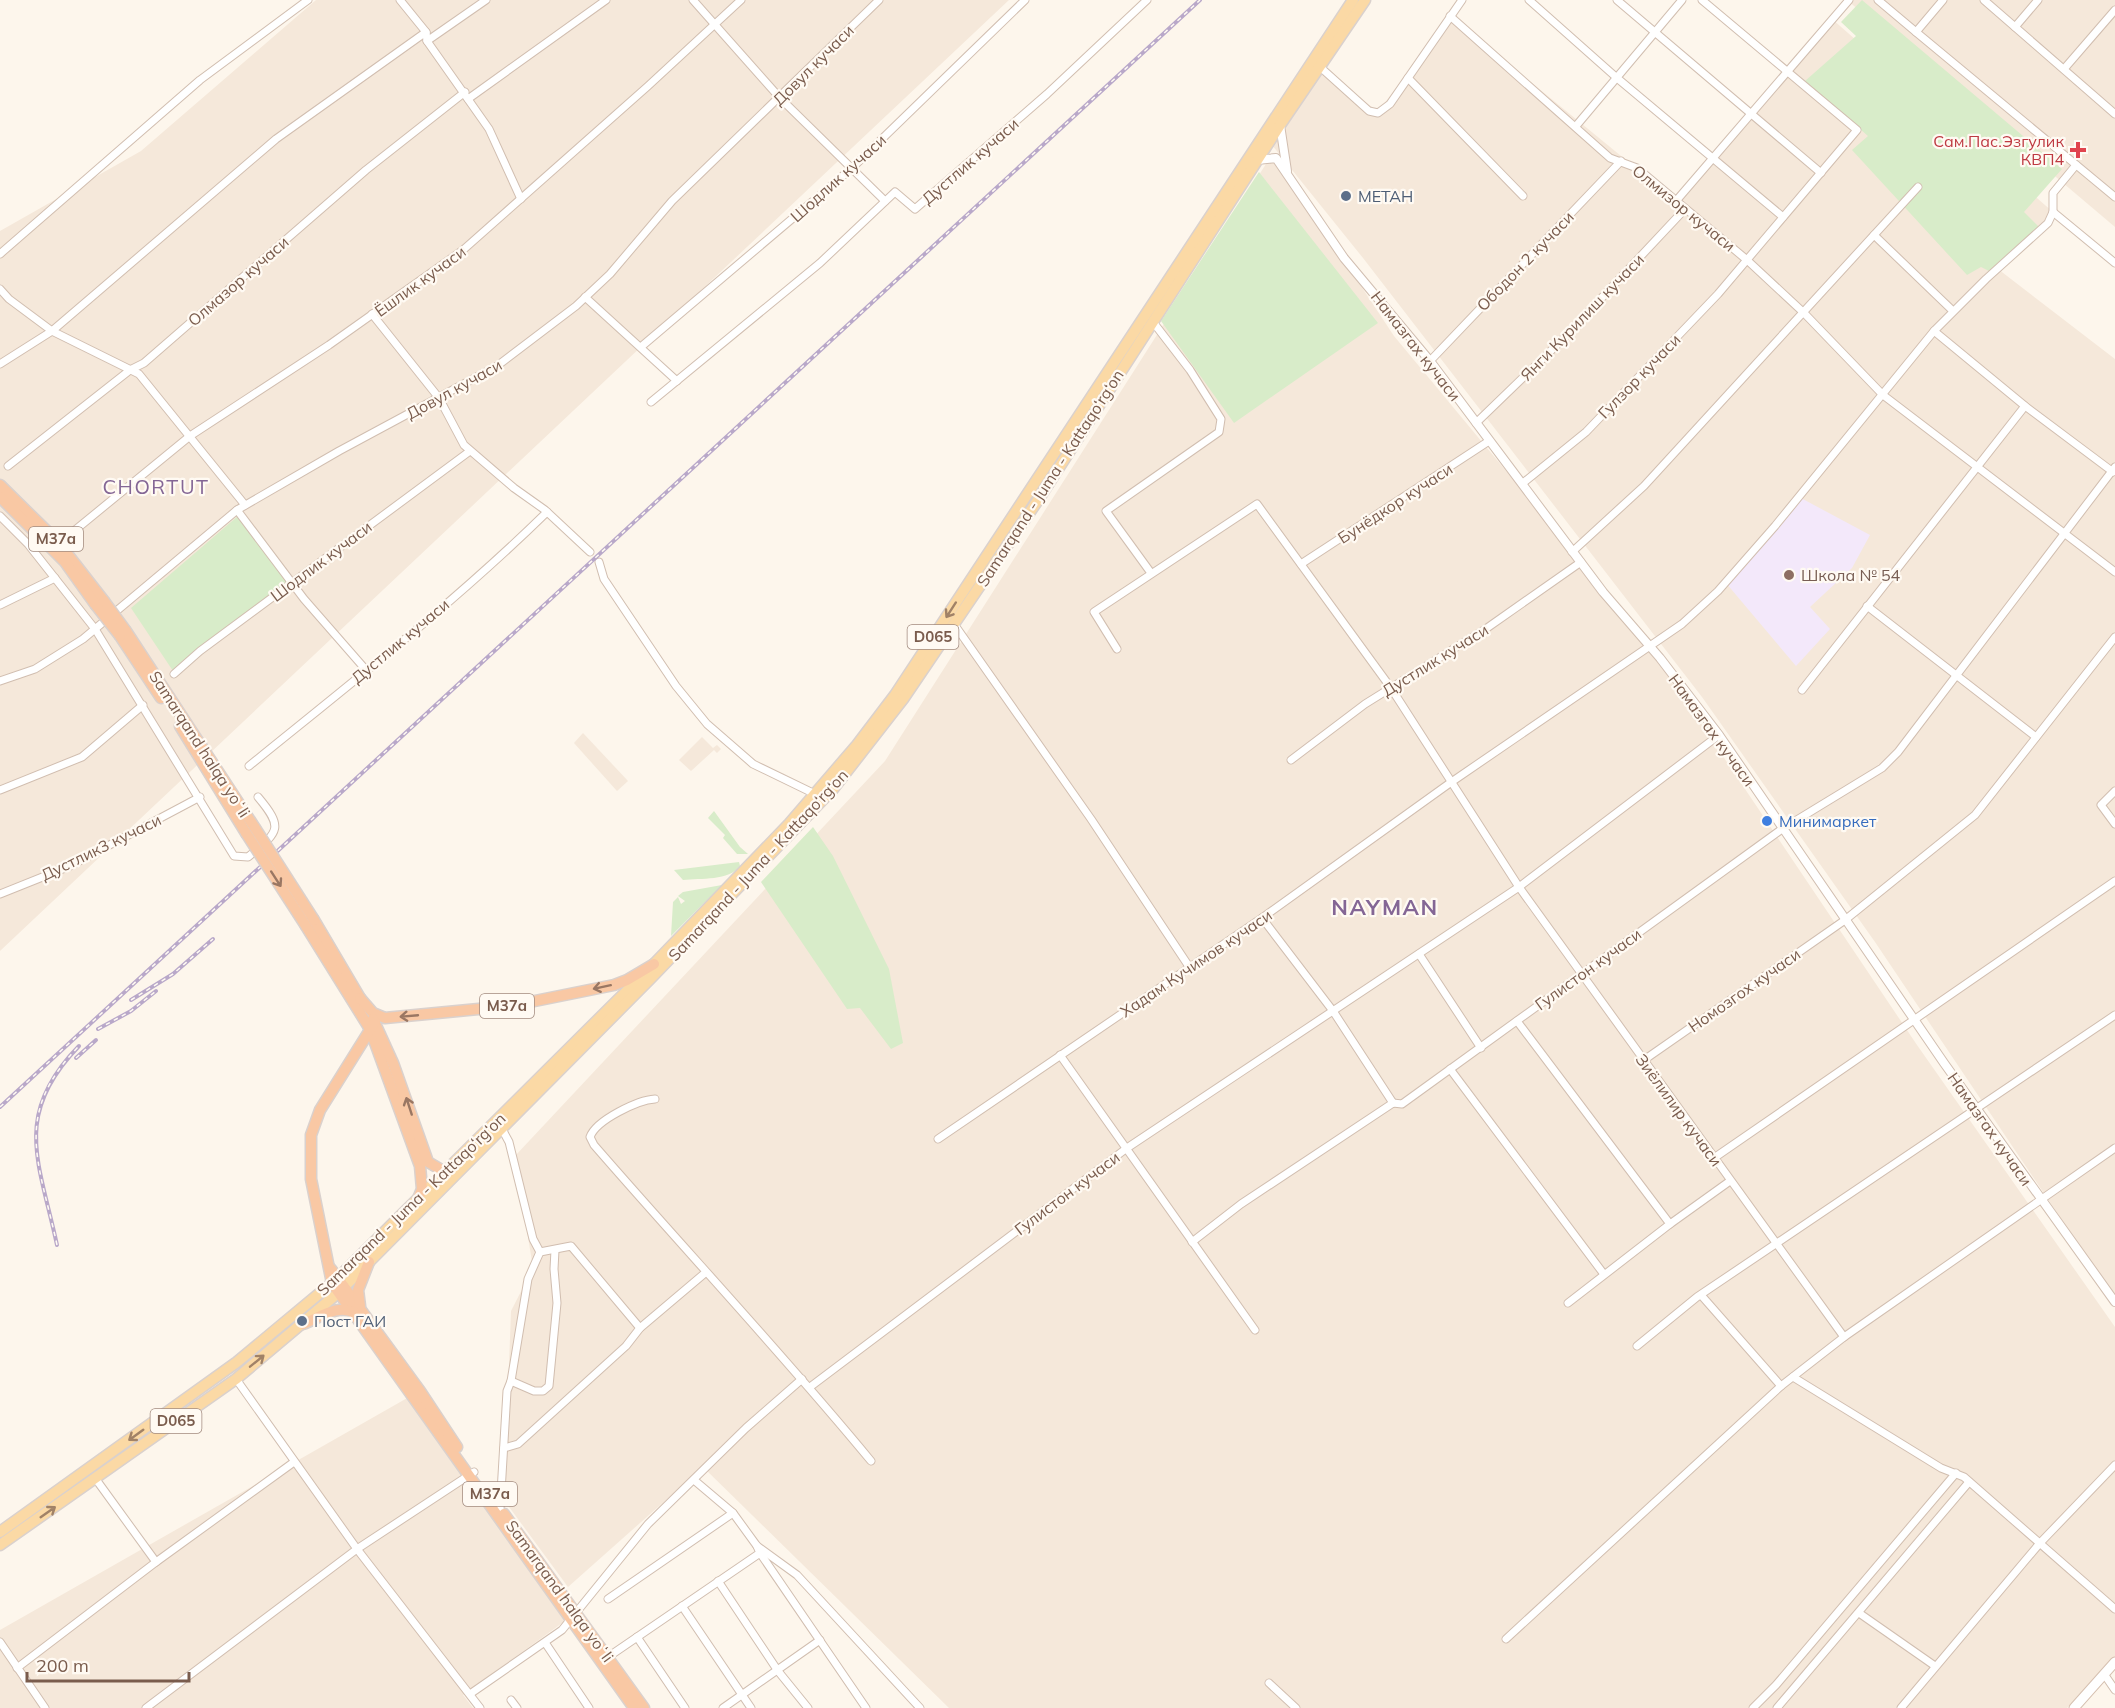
<svg xmlns="http://www.w3.org/2000/svg" width="2115" height="1708" font-family="Mulish,sans-serif">
<style>
.residential{fill:#f5e8da}
.education{fill:#f3e8fa}
.green{fill:#d8ecc9}
.lines{fill:none;stroke-linecap:round;stroke-linejoin:round}
.minor-casing{stroke:#d1beb0;stroke-width:9}
.tertiary-casing{stroke:#d1beb0;stroke-width:10}
.secondary-casing{stroke:#d6c0b0;stroke-width:11}
.primary-casing{stroke:#dad1cd;stroke-width:13}
.trunk-casing{stroke:#dad1cd;stroke-width:13}
.minor{stroke:#fff;stroke-width:7}
.tertiary{stroke:#fff;stroke-width:8}
.secondary{stroke:#fff;stroke-width:9}
.primary{stroke:#fbd9a5;stroke-width:10}
.trunk{stroke:#f9c8a4;stroke-width:10}
.rail-casing{stroke:#b9a8c9;stroke-width:4}
.rail{stroke:#fffaf3;stroke-width:1.5;stroke-dasharray:4.5;stroke-linecap:butt}
.trunk-bridge-casing{stroke:#dad1cd;stroke-width:13;stroke-linecap:butt}
.trunk-bridge{stroke:#f9c8a4;stroke-width:10}
.oneway{stroke:#a18267}
.oneway2{stroke:#9a7763}
.health-dot{fill:#e0444e;stroke:#fffaf3;stroke-width:2}
.service-dot{fill:#5c6f8a;stroke:#fffaf3;stroke-width:2}
.education-dot{fill:#8d6e63;stroke:#fffaf3;stroke-width:2}
.shop-dot{fill:#3f7fe0;stroke:#fffaf3;stroke-width:2}
.labels{text-anchor:middle;stroke-width:4.5;stroke-linejoin:round;paint-order:stroke}
.shield{fill:#fffaf3;stroke:#a28b7f;stroke-width:1.5}
.shield-label{font-size:15px;font-weight:bold;fill:#7a5c4d}
.street-label{font-size:16px;fill:#7a5c4d;stroke:#fffaf3}
.health-label{font-size:16px;fill:#be3a42;stroke:#fffaf3;text-anchor:end}
.service-label{font-size:16px;fill:#4e5e75;stroke:#fffaf3;text-anchor:start}
.education-label{font-size:16px;fill:#785e54;stroke:#fffaf3;text-anchor:start}
.shop-label{font-size:16px;fill:#366cbe;stroke:#fffaf3;text-anchor:start}
.quarter-label{font-size:20px;letter-spacing:1.5px;fill:#846695;stroke:#fffaf3}
.district-label{font-size:22px;font-weight:bold;letter-spacing:1.5px;fill:#846695;stroke:#fffaf3}
</style>
<rect width="100%" height="100%" fill="#fdf6ec"/>
<!-- residential -->
<g class="residential">
<polygon points="316,0 1009,0 0,951 0,231 141,151"/>
<polygon points="1847,0 2115,0 2115,227"/>
<polygon points="1450,16 1676,201 1832,19 2053,212 2048,223 1998,269 2115,359 2115,1299 1875,942 1702,697 1363,258 1272,145 1315,62 1378,112"/>
<polygon points="1273,153 1394,336 1585,566 1663,667 1917,1045 2115,1327 2115,1657 2067,1708 949,1708 703,1467 568,1587 504,1500 511,1311 533,1268 515,1156 885,761"/>
<polygon points="583,733 628,781 617,791 574,743"/>
<polygon points="702,737 713,748 717,745 721,749 717,753 714,750 691,771 679,760"/>
<polygon points="409,1397 565,1621 463,1695 473,1708 0,1708 0,1630"/>
</g>
<!-- education -->
<polygon class="education" points="1799,497 1870,535 1852,568 1810,607 1830,629 1796,666 1726,583"/>
<!-- green -->
<g class="green">
<polygon points="1862,0 2062,169 2024,212 2039,227 1989,271 1981,267 1967,275 1852,150 1868,136 1805,81 1856,36 1841,22"/>
<polygon points="1259,172 1378,323 1234,423 1161,321"/>
<polygon points="238,516 289,580 173,671 131,608"/>
<polygon points="714,811 740,847 748,854 737,854 723,838 725,835 708,818"/>
<polygon points="813,827 833,856 889,969 903,1043 891,1049 860,1008 847,1009 761,882"/>
<path d="M739,862L740,866C729,881 701,878 683,880L674,870Z"/>
<polygon points="722,885 671,936 673,902 678,897 681,904 685,901 678,896 683,892"/>
</g>
<g class="lines">
<!-- minor casing -->
<g class="minor-casing">
<g id="minor">
<polyline points="400,0 426,32 427,41 489,129 521,199"/>
<polyline points="693,0 780,98 885,201"/>
<polyline points="1529,0 1617,78 1783,217"/>
<polyline points="1617,0 1821,173"/>
<polyline points="1878,0 1916,32"/>
<polyline points="1943,0 1916,32 2115,197"/>
<polyline points="1984,0 2115,114"/>
<polyline points="1450,16 1610,158 1637,168 1747,260 1804,313 1883,395 2115,572"/>
<polyline points="2015,27 2038,0"/>
<polyline points="427,41 486,0"/>
<polyline points="1319,66 1369,111 1378,113 1390,104 1462,0"/>
<polyline points="2064,69 2115,10"/>
<polyline points="1408,78 1523,196"/>
<polyline points="468,99 606,0"/>
<polyline points="1576,126 1682,0"/>
<polyline points="1676,201 1849,0"/>
<polyline points="2053,212 2115,263"/>
<polyline points="1874,235 1953,311"/>
<polyline points="0,254 200,80 308,0"/>
<polyline points="0,289 9,299 52,331 139,374 245,505"/>
<polyline points="585,297 677,381"/>
<polyline points="372,314 439,398 464,445 514,488 545,510 590,552"/>
<polyline points="1934,331 2025,406 2113,472"/>
<polyline points="642,346 852,168 1025,0"/>
<polyline points="1430,361 1621,161"/>
<polyline points="0,364 52,331 276,139 426,32"/>
<polyline points="651,402 820,263 895,192 915,209 1047,94 1147,0"/>
<polyline points="1476,423 1563,339 1685,209"/>
<polyline points="8,466 130,370 144,363 366,170 465,92"/>
<polyline points="1523,483 1586,432 1718,294 1857,130 1702,0"/>
<polyline points="237,510 304,599 366,670"/>
<path d="M0,516L28,544L95,629L234,856L248,857C278,832 285,829 258,797"/>
<polyline points="74,531 190,436 329,345 463,250 648,86 741,0"/>
<polyline points="1572,552 1644,486 1918,187"/>
<polyline points="599,562 604,579 676,686 707,724 753,764 817,795"/>
<polyline points="1301,564 1489,441"/>
<polyline points="1151,573 1106,511 1219,432 1221,419 1190,370 1153,322"/>
<polyline points="0,605 55,578"/>
<polyline points="1867,606 2036,737"/>
<polyline points="954,624 1091,819 1190,968"/>
<polyline points="1117,649 1094,612 1257,504 1391,688 1519,887 1844,1337"/>
<polyline points="174,674 200,651 470,451"/>
<polyline points="0,681 35,669 83,639 237,510 339,451 497,366 576,306 610,274 672,201 879,0"/>
<polyline points="1802,690 2025,406"/>
<polyline points="1291,760 1365,704 1487,628 1581,562"/>
<path d="M249,766C350,684 454,603 547,512"/>
<polyline points="0,790 82,757 143,705"/>
<polyline points="2115,791 2101,805 2115,824"/>
<polyline points="0,894 70,866 200,797"/>
<polyline points="1262,918 1333,1011 1393,1103"/>
<polyline points="1419,954 1481,1048"/>
<polyline points="1517,1021 1670,1224 1568,1303"/>
<polyline points="1060,1055 1255,1330"/>
<polyline points="1644,1060 1845,920 1975,815 2115,637"/>
<polyline points="1450,1069 1603,1273"/>
<path d="M655,1099C638,1100 596,1120 590,1137L594,1145C686,1251 782,1353 871,1461"/>
<polyline points="1393,1103 1402,1104 1782,829 1882,768 1898,752 2115,467"/>
<polyline points="502,1129 509,1142 533,1239 540,1252 571,1246 640,1328"/>
<polyline points="938,1139 1262,918 1450,783 1682,624 1718,591 1775,526 1934,331 1986,279 2048,223 2053,212 2053,193 2076,165"/>
<polyline points="1714,1158 2115,881"/>
<polyline points="1670,1224 1730,1181"/>
<polyline points="1192,1242 1241,1204 1393,1103"/>
<polyline points="1701,1295 1781,1386"/>
<polyline points="1637,1346 1697,1297 2115,1015"/>
<polyline points="1793,1377 1941,1468 1964,1477 2115,1609"/>
<polyline points="236,1379 357,1549 480,1708"/>
<polyline points="511,1381 534,1391 543,1391 549,1386 557,1303 554,1269 555,1250"/>
<polyline points="810,1387 1127,1148 1519,887 1719,735"/>
<polyline points="504,1448 518,1444 626,1346 640,1328 705,1273"/>
<polyline points="95,1478 156,1562"/>
<polyline points="694,1480 733,1513 757,1546 797,1575 920,1708"/>
<polyline points="500,1509 507,1391 511,1381 528,1279 540,1252"/>
<polyline points="760,1553 866,1708"/>
<polyline points="718,1581 778,1671 808,1708"/>
<polyline points="608,1599 733,1513"/>
<polyline points="682,1606 751,1708"/>
<polyline points="1859,1613 1935,1666"/>
<polyline points="637,1637 685,1708"/>
<polyline points="1506,1639 1781,1386 1844,1337 2115,1148"/>
<polyline points="0,1642 45,1708"/>
<polyline points="546,1644 589,1708"/>
<polyline points="608,1657 760,1553 757,1546"/>
<polyline points="17,1668 156,1562 294,1462"/>
<polyline points="2104,1674 2115,1690"/>
<polyline points="1269,1683 1296,1708"/>
<polyline points="470,1694 562,1630 648,1524 746,1428 802,1379"/>
<polyline points="511,1700 517,1708"/>
<polyline points="146,1708 357,1549 474,1472"/>
<polyline points="723,1708 820,1640"/>
<polyline points="1753,1708 1776,1685 1956,1473"/>
<polyline points="1777,1708 1969,1482"/>
<polyline points="1901,1708 2040,1543 2115,1465"/>
</g>
</g>
<!-- tertiary casing -->
<g class="tertiary-casing">
<g id="tertiary">
<polyline points="1280,125 1287,171"/>
<polyline points="1257,160 1276,158 1344,258 1430,361 1603,592 1660,658 1719,735 1944,1063 2115,1302"/>
</g>
</g>
<!-- secondary casing -->
<g class="secondary-casing">
<polyline id="secondary" points="2074,1708 2115,1662"/>
</g>
<!-- primary casing -->
<g class="primary-casing">
<g id="primary">
<polyline points="0,1532 237,1362 338,1278 654,964 789,824 857,745 895,695 1353,0"/>
<polyline points="0,1545 236,1379 338,1293 651,978 833,789 903,699 1038,500 1280,125 1365,0"/>
</g>
</g>
<!-- trunk casing -->
<g class="trunk-casing">
<g id="trunk">
<polyline points="0,485 58,542 104,601"/>
<polyline points="0,497 65,562 95,604"/>
<polyline points="126,631 255,828"/>
<polyline points="120,636 161,698"/>
<polyline points="180,726 246,833"/>
<polyline points="314,920 363,1003"/>
<polyline points="306,926 370,1029 420,1166 422,1189 418,1199"/>
<polyline points="360,998 373,1013 385,1018 510,1006 614,985 627,980 654,964"/>
<polyline points="373,1019 393,1063 428,1162 445,1172"/>
<polyline points="375,1022 320,1110 311,1135 311,1179 332,1283 634,1708"/>
<polyline points="331,1269 420,1391 457,1447"/>
<polyline points="360,1306 358,1290 369,1262"/>
<path d="M303,1324C319,1318 338,1303 355,1313"/>
<polyline points="504,1514 644,1708"/>
</g>
</g>
<!-- minor -->
<use href="#minor" class="minor"/>
<!-- tertiary -->
<use href="#tertiary" class="tertiary"/>
<!-- secondary -->
<use href="#secondary" class="secondary"/>
<!-- primary -->
<use href="#primary" class="primary"/>
<!-- trunk -->
<use href="#trunk" class="trunk"/>
<!-- rail casing -->
<g class="rail-casing">
<g id="rail">
<polyline points="131,1000 173,974 213,939"/>
<polyline points="98,1029 131,1011 156,991"/>
<polyline points="76,1058 96,1040"/>
<polyline points="0,1107 1200,0"/>
<path d="M57,1245C39,1161 12,1115 79,1046"/>
</g>
</g>
<!-- rail -->
<use href="#rail" class="rail"/>
<!-- trunk-bridge casing -->
<g class="trunk-bridge-casing">
<g id="trunk-bridge">
<polyline points="104,601 126,631"/>
<polyline points="95,604 120,636"/>
<polyline points="255,828 314,920"/>
<polyline points="246,833 306,926"/>
</g>
</g>
<!-- trunk-bridge -->
<use href="#trunk-bridge" class="trunk-bridge"/>
</g>
<!-- one-way arrows -->
<defs><path id="oneway-shaft" d="M-6 0H5M1.5-3L5.5 0L1.5 3" fill="none" stroke-width="1.6" stroke-linecap="round" stroke-linejoin="round" transform="scale(1.5)"/></defs>
<g class="oneway">
<use href="#oneway-shaft" transform="translate(951 610) rotate(123)"/>
<use href="#oneway-shaft" transform="translate(257 1361) rotate(-39)"/>
<use href="#oneway-shaft" transform="translate(136 1435) rotate(144)"/>
<use href="#oneway-shaft" transform="translate(48 1512) rotate(-35)"/>
</g>
<g class="oneway2">
<use href="#oneway-shaft" transform="translate(276 879) rotate(57)"/>
<use href="#oneway-shaft" transform="translate(602 987) rotate(168)"/>
<use href="#oneway-shaft" transform="translate(409 1016) rotate(175)"/>
<use href="#oneway-shaft" transform="translate(409 1106) rotate(-108)"/>
</g>
<!-- markers -->
<path class="health-dot" d="M2075 141h6v6h6v6h-6v6h-6v-6h-6v-6h6z"/>
<g class="service-dot">
<circle cx="1346" cy="196" r="6"/>
<circle cx="302" cy="1321" r="6"/>
</g>
<circle class="education-dot" cx="1789" cy="575" r="6"/>
<circle class="shop-dot" cx="1767" cy="821" r="6"/>
<g class="labels">
<!-- shield labels -->
<g class="shield">
<rect x="29" y="527" width="54" height="24" rx="4.5"/>
<rect x="907.5" y="625" width="51" height="24" rx="4.5"/>
<rect x="480" y="994" width="54" height="24" rx="4.5"/>
<rect x="150.5" y="1409" width="51" height="24" rx="4.5"/>
<rect x="463" y="1482" width="54" height="24" rx="4.5"/>
</g>
<g class="shield-label">
<text x="56" y="544">M37a</text>
<text x="933" y="642">D065</text>
<text x="507" y="1011">M37a</text>
<text x="176" y="1426">D065</text>
<text x="490" y="1499">M37a</text>
</g>
<!-- street labels -->
<g class="street-label">
<text transform="translate(813 65) rotate(-45)" y="6">Довул кучаси</text>
<text transform="translate(970 161) rotate(-41)" y="6">Дустлик кучаси</text>
<text transform="translate(838 178) rotate(-42)" y="6">Шодлик кучаси</text>
<text transform="translate(1684 208) rotate(39)" y="6">Олмизор кучаси</text>
<text transform="translate(1525 261) rotate(-46)" y="6">Ободон 2 кучаси</text>
<text transform="translate(238 281) rotate(-41)" y="6">Олмазор кучаси</text>
<text transform="translate(420 281) rotate(-36)" y="6">Ёшлик кучаси</text>
<text transform="translate(1582 317) rotate(-46)" y="6">Янги Курилиш кучаси</text>
<text transform="translate(1416 346) rotate(52)" y="6">Намазгах кучаси</text>
<text transform="translate(1639 376) rotate(-46)" y="6">Гулзор кучаси</text>
<text transform="translate(454 389) rotate(-29)" y="6">Довул кучаси</text>
<text transform="translate(1050 478) rotate(-57)" y="6">Samarqand - Juma - Kattaqo‘rg‘on</text>
<text transform="translate(1395 503) rotate(-33)" y="6">Бунёдкор кучаси</text>
<text transform="translate(321 561) rotate(-37)" y="6">Шодлик кучаси</text>
<text transform="translate(400 641) rotate(-40)" y="6">Дустлик кучаси</text>
<text transform="translate(1435 660) rotate(-32)" y="6">Дустлик кучаси</text>
<text transform="translate(1712 730) rotate(54)" y="6">Намазгах кучаси</text>
<text transform="translate(200 744) rotate(57)" y="6">Samarqand halqa yoʻli</text>
<text transform="translate(101 847) rotate(-26)" y="6">Дустлик3 кучаси</text>
<text transform="translate(758 865) rotate(-47)" y="6">Samarqand - Juma - Kattaqo‘rg‘on</text>
<text transform="translate(1196 963) rotate(-34)" y="6">Хадам Кучимов кучаси</text>
<text transform="translate(1588 969) rotate(-36)" y="6">Гулистон кучаси</text>
<text transform="translate(1744 990) rotate(-35)" y="6">Номозгох кучаси</text>
<text transform="translate(1679 1110) rotate(54)" y="6">Зиёлилир кучаси</text>
<text transform="translate(1990 1129) rotate(55)" y="6">Намазгах кучаси</text>
<text transform="translate(1067 1193) rotate(-37)" y="6">Гулистон кучаси</text>
<text transform="translate(411 1204) rotate(-44)" y="6">Samarqand - Juma - Kattaqo‘rg‘on</text>
<text transform="translate(560 1591) rotate(54)" y="6">Samarqand halqa yoʻli</text>
</g>
<!-- health labels -->
<g class="health-label">
<text x="2064" y="147">Сам.Пас.Эзгулик<tspan x="2064" dy="18">КВП4</tspan></text>
</g>
<!-- service labels -->
<g class="service-label">
<text x="1358" y="202">МЕТАН</text>
<text x="314" y="1327">Пост ГАИ</text>
</g>
<!-- education labels -->
<g class="education-label">
<text x="1801" y="581">Школа № 54</text>
</g>
<!-- shop labels -->
<g class="shop-label">
<text x="1779" y="827">Минимаркет</text>
</g>
<!-- quarter labels -->
<g class="quarter-label">
<text x="156" y="494">CHORTUT</text>
</g>
<!-- district labels -->
<g class="district-label">
<text x="1385" y="915">NAYMAN</text>
</g>
</g>
<!-- scale -->
<path d="M27 1672v9h162v-9" fill="none" stroke="#7a5c4d" stroke-width="3"/>
<text x="36" y="1672" font-size="18" fill="#7a5c4d" stroke="#fffaf3" stroke-width="4.5" paint-order="stroke">200 m</text>
</svg>
